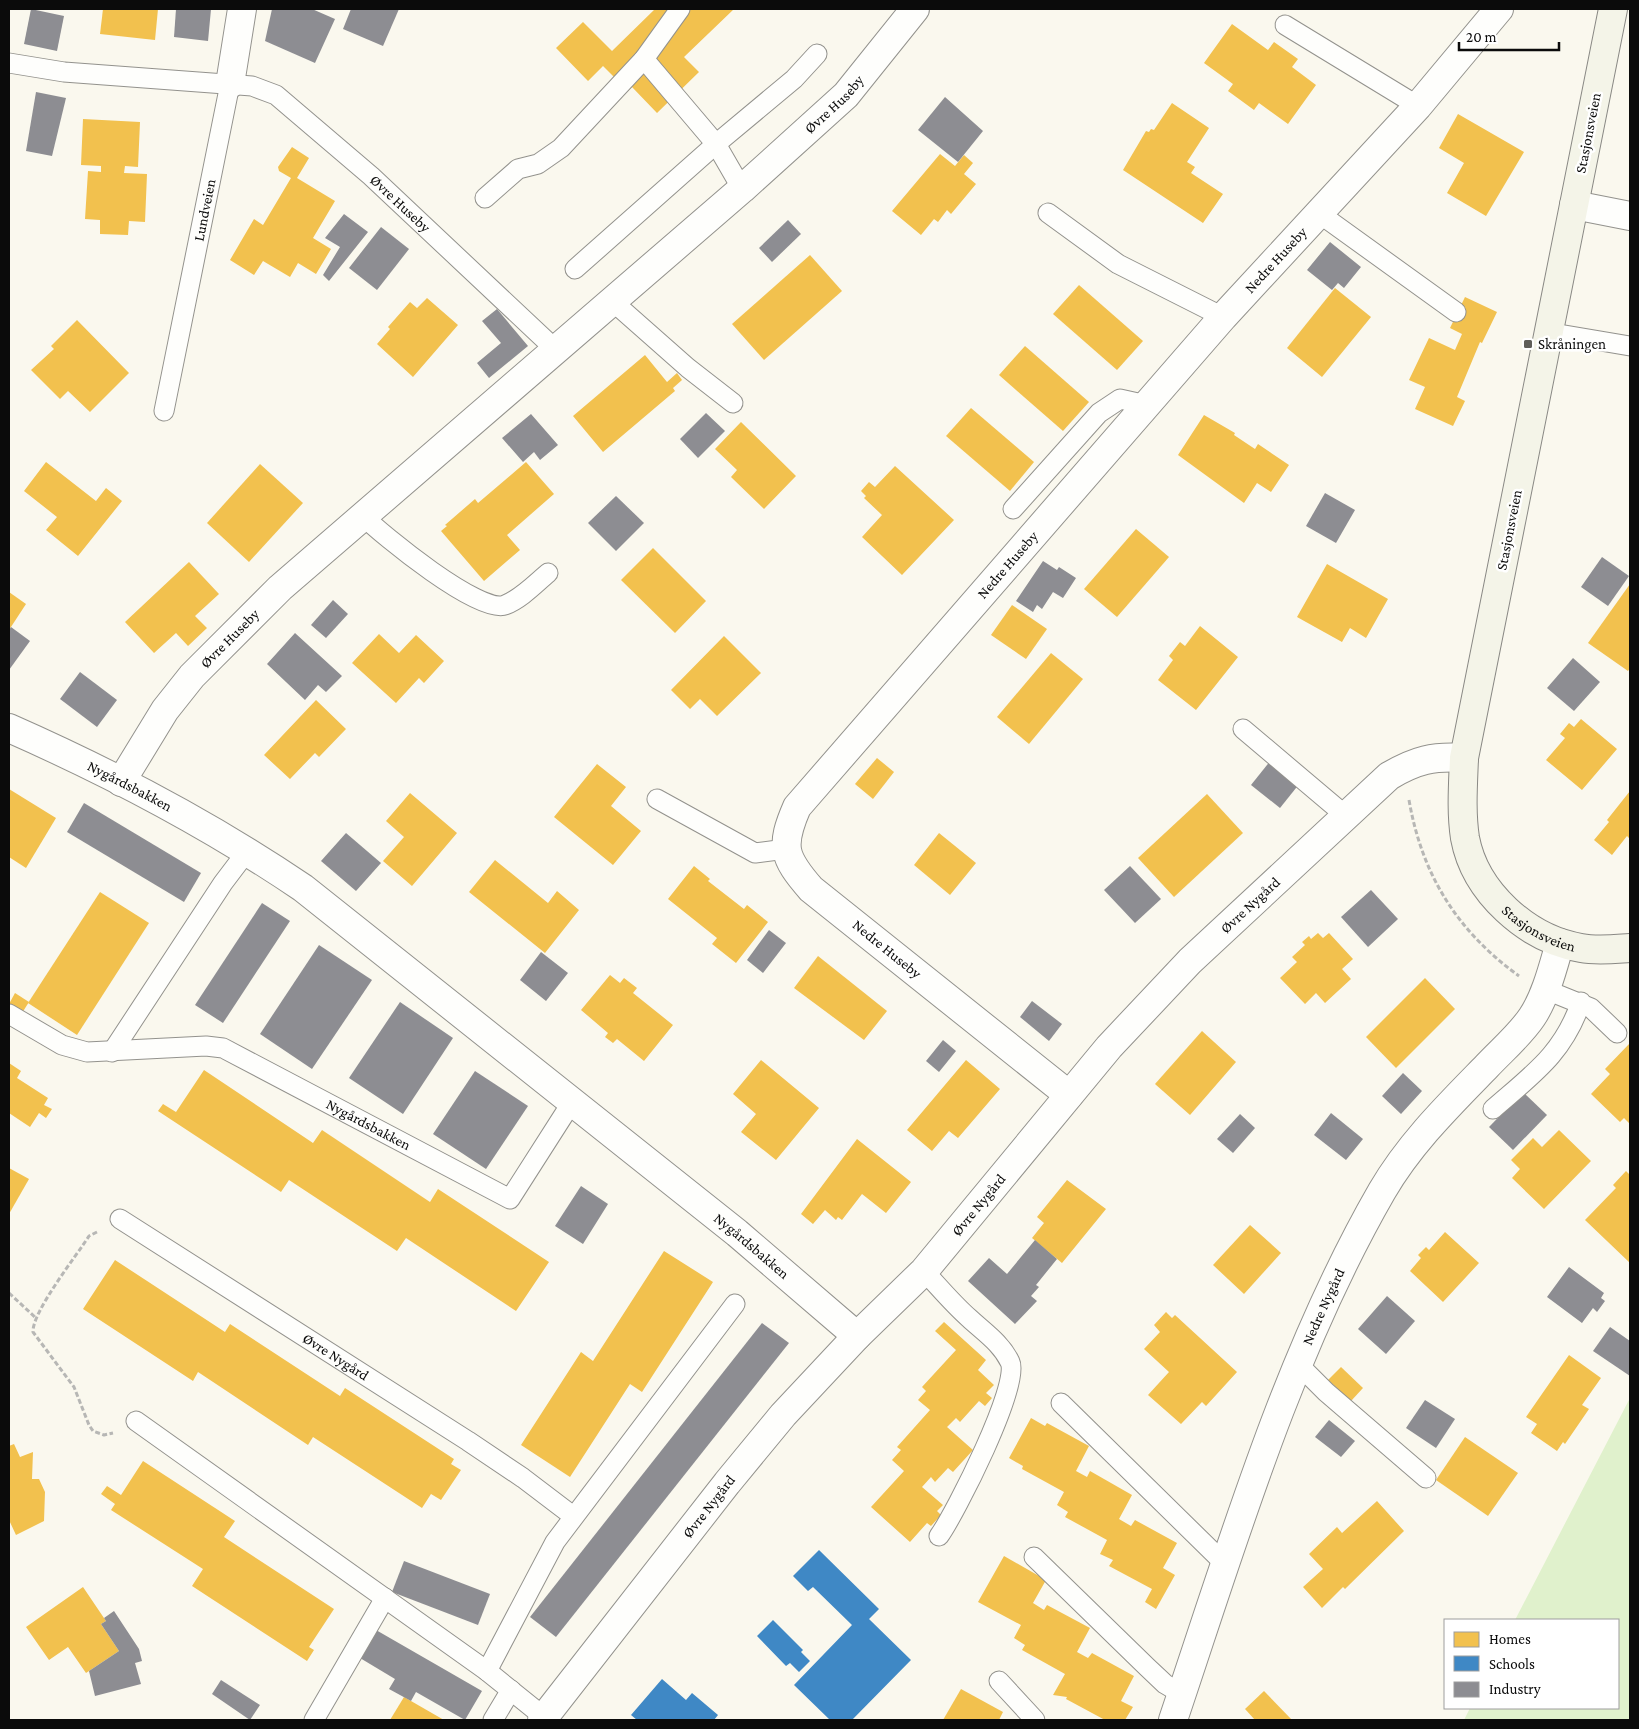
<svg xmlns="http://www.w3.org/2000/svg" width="1639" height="1729" font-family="'Crimson Pro',serif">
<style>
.green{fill:#e0f1cc}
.homes{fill:#f2c14e}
.schools{fill:#3f88c5}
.industry{fill:#8d8d92}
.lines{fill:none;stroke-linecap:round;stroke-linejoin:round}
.lane-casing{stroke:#93928d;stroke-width:21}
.street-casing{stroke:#93928d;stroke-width:30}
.secondary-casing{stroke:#898884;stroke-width:30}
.path{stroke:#b7b7b5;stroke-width:3;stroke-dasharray:5 2.5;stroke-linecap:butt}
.lane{stroke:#fefefc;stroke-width:19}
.street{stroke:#fefefc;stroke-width:28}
.secondary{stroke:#f4f4e8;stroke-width:28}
.poi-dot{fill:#5f5e5a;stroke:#fff;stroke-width:2}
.labels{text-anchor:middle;stroke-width:5;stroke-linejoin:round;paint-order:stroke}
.street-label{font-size:15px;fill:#0b0b0b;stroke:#fff}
.poi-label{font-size:15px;fill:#0b0b0b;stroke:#fff;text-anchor:start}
</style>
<rect width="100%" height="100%" fill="#faf8ee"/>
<!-- green -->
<polygon class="green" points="1630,1398 1630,1720 1464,1720 1470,1708 1618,1708 1618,1620 1515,1620"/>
<!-- homes -->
<g class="homes">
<polygon points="103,9 158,9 155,40 100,34"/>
<polygon points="655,9 734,9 684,57 699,72 657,113 632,87 628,91 603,66 588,81 556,48 583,22 612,51"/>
<polygon points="1232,24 1268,50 1274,42 1298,59 1292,67 1316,85 1288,124 1259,103 1254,110 1228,91 1233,84 1204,63"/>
<polygon points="1172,103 1209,128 1187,162 1195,167 1191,173 1223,194 1203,223 1123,170 1146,131 1149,132 1151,129 1154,130"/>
<polygon points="1458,114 1524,152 1486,216 1447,193 1464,163 1439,148"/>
<polygon points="83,119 140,122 138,167 125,166 124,173 147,174 145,222 129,221 128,235 100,234 100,220 85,219 88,171 101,172 101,166 81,165"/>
<polygon points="292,147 309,158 297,178 335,201 313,238 331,249 316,274 298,263 290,277 263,261 254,275 230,260 254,219 263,225 291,178 279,171 278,167"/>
<polygon points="940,154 955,166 964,155 973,163 964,174 976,184 951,214 947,210 938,222 934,219 921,235 892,211"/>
<polygon points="810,255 842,291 764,360 732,324"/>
<polygon points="1079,285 1143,341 1117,370 1053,314"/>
<polygon points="1335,288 1371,317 1322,377 1287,348"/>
<polygon points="1465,297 1497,312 1482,343 1480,342 1457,397 1465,401 1453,426 1415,409 1425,387 1409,380 1429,338 1455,350 1462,334 1450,328"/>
<polygon points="427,298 458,325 413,377 377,344 390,329 388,327 410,302 417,308"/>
<polygon points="77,320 129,373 90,412 68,391 60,399 31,370 54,349 51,346"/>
<polygon points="1025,346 1089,402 1063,431 999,375"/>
<polygon points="645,355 667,382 677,373 682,380 673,388 675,391 603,452 573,416"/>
<polygon points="971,408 1034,462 1010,491 946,436"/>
<polygon points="1204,415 1235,433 1234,435 1255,449 1258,444 1289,465 1271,492 1257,483 1244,503 1178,455"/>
<polygon points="741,422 796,476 764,509 731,477 737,470 715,449"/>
<polygon points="46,462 96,501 106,488 122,501 78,556 46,530 57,517 24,491"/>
<polygon points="526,462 554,494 507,535 520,550 484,581 441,531 447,526 445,525 475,499 478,503"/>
<polygon points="260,464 303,503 249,562 207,523"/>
<polygon points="895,466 954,520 902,575 862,537 882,515 864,498 866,496 861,491 869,482 875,487"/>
<polygon points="1136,529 1169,557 1117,617 1084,589"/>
<polygon points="653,548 706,601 675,633 621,580"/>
<polygon points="189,562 219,594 195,616 207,628 188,646 176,633 154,653 125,622"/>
<polygon points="1327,564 1388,599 1366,638 1350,628 1342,642 1297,617"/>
<polygon points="1630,584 1630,668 1628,671 1588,643"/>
<polygon points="9,592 26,604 9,630"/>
<polygon points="1012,605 1047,629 1026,659 991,635"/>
<polygon points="1200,626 1238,657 1196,710 1158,680 1173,660 1169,656 1180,642 1185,646"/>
<polygon points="379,634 399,653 416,635 444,661 424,683 419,678 396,703 352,663"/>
<polygon points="724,636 761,673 717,716 700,699 690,709 671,690"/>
<polygon points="1051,653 1083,679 1029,744 997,717"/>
<polygon points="316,700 346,729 319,757 315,753 290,779 264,755"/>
<polygon points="1581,719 1617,749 1582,790 1546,760 1565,738 1560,734 1569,723 1574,727"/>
<polygon points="877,758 894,772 873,799 855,784"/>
<polygon points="597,764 626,787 611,806 641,831 613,865 554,817"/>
<polygon points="9,789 56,818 26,868 9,857"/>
<polygon points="1630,791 1630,839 1627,836 1612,855 1594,840 1609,822 1607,820"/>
<polygon points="410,793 457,833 412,886 383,861 404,837 386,821"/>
<polygon points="1207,794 1243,833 1174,897 1138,858"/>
<polygon points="939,833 976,863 950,895 914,865"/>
<polygon points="495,860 548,903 557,891 579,910 545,953 469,892"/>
<polygon points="694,866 710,879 708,881 744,909 747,905 768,922 736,963 712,944 717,938 668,899"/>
<polygon points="100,892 149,923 77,1035 28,1003"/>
<polygon points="1318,933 1323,938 1329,933 1353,959 1342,969 1351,979 1325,1003 1316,993 1305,1004 1280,978 1297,962 1292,957 1305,945 1302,942 1309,936 1311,939"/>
<polygon points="818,956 887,1011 864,1040 794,988"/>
<polygon points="610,975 620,983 624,978 637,988 633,993 673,1025 644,1061 617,1039 613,1043 605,1037 608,1033 581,1010"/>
<polygon points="1425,978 1455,1009 1396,1068 1366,1037"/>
<polygon points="15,993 29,1002 22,1013 9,1004"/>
<polygon points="1202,1031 1236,1062 1190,1115 1155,1084"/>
<polygon points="1630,1043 1630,1124 1624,1118 1620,1122 1591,1094 1610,1074 1605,1069"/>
<polygon points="761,1060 819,1108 776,1160 741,1132 756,1114 733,1094"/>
<polygon points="966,1060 1000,1089 958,1138 949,1131 932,1151 907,1130"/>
<polygon points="9,1063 21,1071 17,1078 48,1098 44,1105 52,1109 46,1118 39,1113 30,1127 9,1113"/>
<polygon points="204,1070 313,1143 322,1130 430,1202 438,1189 549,1262 516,1311 406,1238 397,1251 289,1180 281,1192 158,1111 163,1104 176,1112"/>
<polygon points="1559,1130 1591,1161 1544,1209 1512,1178 1520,1169 1511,1160 1533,1138 1542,1147"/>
<polygon points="857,1139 911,1182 886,1213 862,1194 842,1220 838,1217 836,1220 825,1210 813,1224 801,1214"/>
<polygon points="9,1168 29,1179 9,1214"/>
<polygon points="1626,1171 1630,1175 1630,1263 1585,1220 1616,1188 1613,1185"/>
<polygon points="1067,1180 1106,1209 1062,1263 1032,1238 1044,1223 1037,1217"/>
<polygon points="1250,1225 1281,1253 1244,1294 1213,1265"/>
<polygon points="1445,1232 1479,1263 1443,1302 1410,1271 1421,1258 1418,1255 1426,1247 1429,1250"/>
<polygon points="664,1251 713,1282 642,1392 630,1384 570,1477 521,1445 581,1352 593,1361"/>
<polygon points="115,1260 225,1332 230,1324 340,1396 345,1388 454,1459 451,1464 461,1470 441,1500 431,1494 422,1508 313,1437 308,1445 198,1372 193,1381 83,1309"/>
<polygon points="1166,1312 1172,1318 1175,1315 1237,1372 1206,1406 1202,1402 1181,1424 1148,1395 1169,1372 1144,1349 1160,1332 1154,1325"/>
<polygon points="944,1322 986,1360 978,1370 994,1385 986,1393 992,1398 985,1406 979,1401 960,1422 956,1418 947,1427 973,1450 953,1472 948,1468 935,1482 931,1477 922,1487 943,1505 937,1511 941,1515 931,1526 927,1523 910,1542 871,1507 904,1471 892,1460 901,1450 897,1447 930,1410 918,1400 926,1391 922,1387 956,1350 935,1331"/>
<polygon points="1569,1355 1601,1378 1582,1405 1589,1409 1565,1444 1563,1442 1557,1451 1531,1433 1537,1424 1526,1417"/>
<polygon points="1341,1367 1363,1388 1351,1401 1328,1380"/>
<polygon points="1031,1418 1045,1426 1047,1423 1089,1446 1076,1471 1087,1477 1090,1471 1132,1495 1119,1519 1131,1526 1135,1520 1177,1543 1163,1568 1175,1575 1156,1609 1145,1602 1152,1589 1109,1566 1113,1560 1100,1554 1107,1540 1065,1517 1068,1512 1057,1505 1064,1492 1022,1469 1023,1466 1009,1458"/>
<polygon points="1465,1437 1518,1473 1488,1516 1436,1480"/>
<polygon points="14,1444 20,1457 33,1452 32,1479 39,1479 45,1492 44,1521 16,1535 9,1520 9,1446"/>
<polygon points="143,1461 235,1521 224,1537 334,1609 309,1647 314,1650 307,1661 192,1586 203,1569 111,1510 115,1504 101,1494 107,1486 121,1495"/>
<polygon points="1377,1501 1404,1531 1345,1589 1343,1587 1322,1608 1303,1587 1323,1569 1309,1554 1337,1527 1342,1533"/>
<polygon points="1004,1556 1046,1580 1033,1603 1044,1610 1047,1605 1090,1628 1077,1652 1088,1658 1092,1653 1134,1676 1121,1701 1133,1707 1125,1720 1105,1720 1066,1699 1067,1697 1053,1695 1065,1674 1022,1650 1025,1645 1014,1638 1021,1625 978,1602"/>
<polygon points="83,1587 106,1621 101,1624 119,1651 86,1673 68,1647 49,1660 26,1627"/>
<polygon points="961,1689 1003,1712 999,1720 943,1720"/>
<polygon points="1264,1691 1292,1720 1255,1720 1245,1709"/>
<polygon points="404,1697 411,1701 444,1720 390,1720"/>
</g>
<!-- schools -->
<g class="schools">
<polygon points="819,1550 879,1609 869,1619 911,1660 852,1720 830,1720 794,1685 852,1625 813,1587 808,1591 793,1576"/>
<polygon points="773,1620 803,1650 801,1652 810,1661 799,1672 790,1663 786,1666 757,1636"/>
<polygon points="662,1679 686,1700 692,1693 718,1715 714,1720 637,1720 631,1715"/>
</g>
<!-- industry -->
<g class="industry">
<polygon points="31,9 64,16 57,51 24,44"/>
<polygon points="176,9 211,9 208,41 174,37"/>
<polygon points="272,9 312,9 335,19 315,63 265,41"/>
<polygon points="351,9 399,9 383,46 343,29"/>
<polygon points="36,92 66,98 52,156 26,151"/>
<polygon points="945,97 983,131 958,162 918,130"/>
<polygon points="344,214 368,232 329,281 323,275 340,247 325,238"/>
<polygon points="788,220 801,234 772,262 759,248"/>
<polygon points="381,227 409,249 377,290 349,268"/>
<polygon points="1330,242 1361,267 1344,288 1338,283 1332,290 1307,270"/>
<polygon points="497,309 528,346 489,378 477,363 501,343 482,321"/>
<polygon points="706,413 725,431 698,458 680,439"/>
<polygon points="531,414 558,445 540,460 534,452 523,462 502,438"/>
<polygon points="1325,493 1355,510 1336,543 1306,526"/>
<polygon points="616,496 644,523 616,551 588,523"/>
<polygon points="1602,557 1629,576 1608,606 1581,587"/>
<polygon points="1043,561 1057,570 1059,567 1076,578 1063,598 1053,592 1042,609 1037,605 1033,612 1016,601"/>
<polygon points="333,600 348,614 326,638 311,625"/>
<polygon points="11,627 30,641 9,670 9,630"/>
<polygon points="295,633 342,676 326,692 318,685 305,700 267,664"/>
<polygon points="1573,658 1600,682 1574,711 1547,688"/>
<polygon points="80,672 117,700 97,727 60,699"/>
<polygon points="1271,760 1300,783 1280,808 1251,785"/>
<polygon points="84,803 201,873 184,902 67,832"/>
<polygon points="346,833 381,863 356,891 321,861"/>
<polygon points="1130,866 1161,899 1135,923 1104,890"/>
<polygon points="1371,890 1398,919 1368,947 1341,917"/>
<polygon points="262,903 290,921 223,1023 195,1005"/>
<polygon points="769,930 786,943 763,973 747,960"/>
<polygon points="319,945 372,980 312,1069 260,1034"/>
<polygon points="541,952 568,973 546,1001 520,980"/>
<polygon points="1032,1001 1062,1024 1049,1041 1020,1017"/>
<polygon points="400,1002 453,1038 403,1114 349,1078"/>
<polygon points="943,1040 956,1051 939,1072 926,1061"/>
<polygon points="475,1071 528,1106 486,1169 433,1134"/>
<polygon points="1403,1073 1422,1091 1401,1114 1382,1096"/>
<polygon points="1523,1092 1547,1115 1513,1150 1489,1127"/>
<polygon points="1331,1113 1363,1139 1346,1160 1314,1135"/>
<polygon points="1240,1114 1255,1128 1233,1153 1217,1139"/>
<polygon points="581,1186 608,1204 583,1244 555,1226"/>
<polygon points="1035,1240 1057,1259 1036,1285 1039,1287 1031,1296 1037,1301 1015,1324 968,1281 989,1258 1007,1274"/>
<polygon points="1569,1267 1604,1293 1601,1298 1605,1301 1597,1312 1593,1308 1582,1323 1547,1297"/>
<polygon points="1387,1296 1415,1321 1386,1354 1358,1329"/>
<polygon points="762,1323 789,1343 556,1637 530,1617"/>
<polygon points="1610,1327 1630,1341 1630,1376 1593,1351"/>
<polygon points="1425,1400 1455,1419 1436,1448 1406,1428"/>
<polygon points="1329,1420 1355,1441 1341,1457 1315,1437"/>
<polygon points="404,1561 490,1594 478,1625 392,1592"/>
<polygon points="114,1611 139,1649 142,1661 135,1663 141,1684 95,1696 89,1671 119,1651 101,1624 106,1621 104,1618"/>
<polygon points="376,1630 482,1691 465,1720 416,1692 411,1701 389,1689 395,1679 360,1658"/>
<polygon points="221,1680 260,1705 250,1720 212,1694"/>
</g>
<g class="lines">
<!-- lane casing -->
<g class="lane-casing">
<g id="lane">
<polyline points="1285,25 1418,106"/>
<polyline points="644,59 716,144 742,189"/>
<path id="s1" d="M9,63L64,72L252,86L276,95L371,176L556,350"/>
<polyline points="485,198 518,169 538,164 561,148 644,59 680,9"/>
<polyline points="1048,213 1118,264 1223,317"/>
<polyline points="1320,214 1456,312"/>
<polyline points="575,269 716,144 794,79 817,54"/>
<polyline points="611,300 688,368 733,403"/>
<polyline points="1547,332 1630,346"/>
<path id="s2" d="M164,411L230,84"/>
<polyline points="1013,509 1099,413 1120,399 1147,405"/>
<path d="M362,515C382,535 480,615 505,605C521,599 536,583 548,573"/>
<polyline points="1243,729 1346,816"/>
<polyline points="657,799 755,853 786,849"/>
<polyline points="1544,989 1591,1008 1617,1033"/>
<path id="s3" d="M9,1014L62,1045L87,1052L206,1046L223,1048L510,1199L572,1102"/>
<polyline points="112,1052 223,883 248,850"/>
<path d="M1493,1109C1533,1074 1563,1054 1581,1002"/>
<path id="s4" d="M120,1219L468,1441L523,1478L573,1516"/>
<path d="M924,1271C939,1287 953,1304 969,1318C984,1332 1001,1343 1010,1362C1021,1384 955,1514 939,1536"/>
<polyline points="1298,1364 1326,1392 1426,1478"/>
<polyline points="1061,1403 1225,1564"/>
<polyline points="136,1421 487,1671 544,1717"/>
<polyline points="1034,1557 1147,1667 1165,1684 1182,1694"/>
<polyline points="487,1671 555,1542 735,1304"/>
<polyline points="999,1681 1035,1720"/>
<polyline points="314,1720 385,1598"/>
<polyline points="493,1720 511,1690"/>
</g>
</g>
<!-- street casing -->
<g class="street-casing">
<g id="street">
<polyline points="230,84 242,9"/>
<polyline points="1574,205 1630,216"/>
<path id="s5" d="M9,728C111,773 210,825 303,888L737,1233L857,1336"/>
<path id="s6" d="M121,782L165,710L192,676L280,588L742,189L846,95L915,9"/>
<path id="s7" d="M1069,1095L811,889C783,857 780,846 797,807L1223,317L1418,106L1499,9"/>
<path id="s8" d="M542,1720L727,1483L783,1415L857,1336L924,1271L1109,1047L1190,961L1389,776C1416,760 1433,756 1464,758"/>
<path id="s9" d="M1173,1720C1233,1542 1288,1354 1382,1191C1410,1143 1449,1105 1487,1066C1502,1050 1520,1035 1532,1017C1546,996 1553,967 1560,943"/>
</g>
</g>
<!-- secondary casing -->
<g class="secondary-casing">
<g id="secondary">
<path id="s10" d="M1613,9L1464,758C1463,785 1461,812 1465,838C1475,892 1527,939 1581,948C1597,951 1614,949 1630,948"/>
</g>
</g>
<!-- path -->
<g class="path">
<path d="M1409,800C1422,875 1457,931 1519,976"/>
<path d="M97,1232L89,1236C77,1255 32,1312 33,1332L74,1387L89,1425L93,1431L104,1435L113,1433"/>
<polyline points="9,1293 36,1318"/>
</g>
<!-- lane -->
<use href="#lane" class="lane"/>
<!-- street -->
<use href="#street" class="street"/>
<!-- secondary -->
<use href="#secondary" class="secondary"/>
</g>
<!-- markers -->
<rect class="poi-dot" x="1523" y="339" width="10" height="10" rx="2.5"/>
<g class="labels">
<!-- street labels -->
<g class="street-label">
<text dy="5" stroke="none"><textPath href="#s6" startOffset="988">Øvre Huseby</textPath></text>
<text transform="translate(1588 133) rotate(-79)" y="5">Stasjonsveien</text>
<text dy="5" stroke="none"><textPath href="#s1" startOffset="435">Øvre Huseby</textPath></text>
<text dy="5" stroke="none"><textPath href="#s2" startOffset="205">Lundveien</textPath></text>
<text dy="5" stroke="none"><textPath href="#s7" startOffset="1148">Nedre Huseby</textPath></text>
<text transform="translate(1509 530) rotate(-79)" y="5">Stasjonsveien</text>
<text dy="5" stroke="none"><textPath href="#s7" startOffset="742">Nedre Huseby</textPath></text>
<text dy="5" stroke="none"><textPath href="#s6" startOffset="181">Øvre Huseby</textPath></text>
<text dy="5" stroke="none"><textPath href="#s5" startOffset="134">Nygårdsbakken</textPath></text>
<text dy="5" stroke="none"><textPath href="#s8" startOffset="1081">Øvre Nygård</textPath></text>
<text dy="5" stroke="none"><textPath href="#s10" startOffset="966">Stasjonsveien</textPath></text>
<text transform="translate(887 949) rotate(39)" y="5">Nedre Huseby</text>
<text dy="5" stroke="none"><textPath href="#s3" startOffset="388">Nygårdsbakken</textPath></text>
<text dy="5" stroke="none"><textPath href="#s8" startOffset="676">Øvre Nygård</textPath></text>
<text dy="5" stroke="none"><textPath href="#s5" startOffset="909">Nygårdsbakken</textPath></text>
<text dy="5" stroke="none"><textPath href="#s9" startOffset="440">Nedre Nygård</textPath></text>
<text dy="5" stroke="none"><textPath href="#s4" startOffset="256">Øvre Nygård</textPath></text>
<text dy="5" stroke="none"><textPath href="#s8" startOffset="271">Øvre Nygård</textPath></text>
</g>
<!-- poi labels -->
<g class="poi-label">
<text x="1538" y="349">Skråningen</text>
</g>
</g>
<!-- border -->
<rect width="1639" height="1729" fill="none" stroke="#0b0b0b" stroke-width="20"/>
<!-- legend -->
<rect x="1444" y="1619" width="175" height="90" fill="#ffffff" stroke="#9d9d9d"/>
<rect x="1454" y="1632" width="25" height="15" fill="#f2c14e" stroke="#9d9d9d"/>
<text x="1489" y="1644" font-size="15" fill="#0b0b0b">Homes</text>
<rect x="1454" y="1656" width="25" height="15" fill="#3f88c5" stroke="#9d9d9d"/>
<text x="1489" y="1669" font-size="15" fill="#0b0b0b">Schools</text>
<rect x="1454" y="1682" width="25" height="15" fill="#8d8d92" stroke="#9d9d9d"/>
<text x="1489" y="1694" font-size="15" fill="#0b0b0b">Industry</text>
<!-- scale -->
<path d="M1459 42v8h100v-8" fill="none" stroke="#0b0b0b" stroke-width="2.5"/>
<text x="1466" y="42" font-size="15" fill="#0b0b0b" stroke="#ffffff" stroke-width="4" paint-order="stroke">20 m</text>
</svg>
